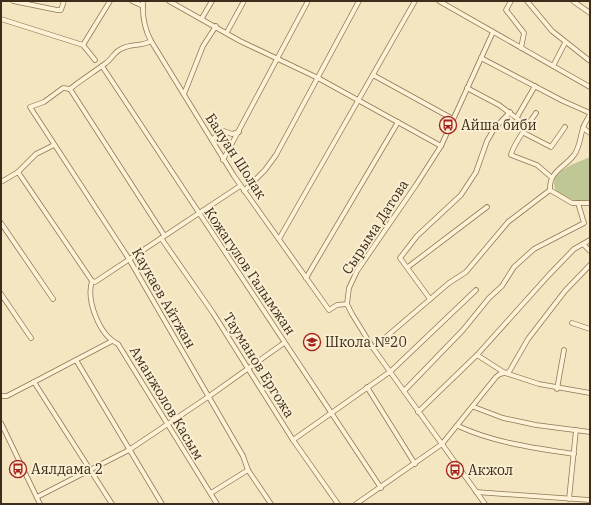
<svg xmlns="http://www.w3.org/2000/svg" width="591" height="505" font-family="'IBM Plex Serif',serif">
<style>
.cemetery{fill:#bfc794}
.lines{fill:none;stroke-linecap:round;stroke-linejoin:round}
.minor-casing{stroke:#8f7756;stroke-width:5.5}
.minor{stroke:#fdf2d6;stroke-width:4}
.labels{text-anchor:middle;stroke-width:4;stroke-linejoin:round;paint-order:stroke}
.poi-label{font-size:14px;fill:#3d2d1c;stroke:#faefd2;text-anchor:start}
.street-label{font-size:14px;fill:#3d2d1c;stroke:#faefd2}
</style>
<rect width="100%" height="100%" fill="#f3e6c1"/>
<!-- cemetery -->
<path class="cemetery" d="M590,157V200L578,202L557,193C545,171 575,164 590,157Z"/>
<g class="lines">
<!-- minor casing -->
<g class="minor-casing">
<g id="minor">
<polyline points="13,1 57,10 61,10 64,1"/>
<polyline points="132,1 143,6"/>
<path d="M143,1C142,16 144,28 151,41L234,176L329,310L337,305L347,304"/>
<polyline points="169,1 240,41 318,78 441,146"/>
<polyline points="439,1 590,87"/>
<polyline points="511,1 506,10 524,33 521,48"/>
<polyline points="527,1 552,31 590,61"/>
<polyline points="573,1 590,13"/>
<polyline points="202,18 212,1"/>
<polyline points="1,19 83,45 95,60"/>
<polyline points="227,32 244,1"/>
<path d="M151,41C141,47 131,43 121,49C114,52 112,59 106,63C94,72 81,80 70,89L63,88L44,102L30,107L129,259L243,456L248,470L271,504"/>
<polyline points="83,45 110,1"/>
<polyline points="481,58 563,101 590,113"/>
<polyline points="102,66 381,488"/>
<polyline points="553,66 565,43"/>
<polyline points="373,75 453,119"/>
<polyline points="467,88 499,105 526,125"/>
<polyline points="70,89 164,235"/>
<polyline points="184,94 203,46 216,26"/>
<path d="M536,113C530,122 512,146 511,155L537,165L551,177"/>
<path d="M590,114C588,119 584,124 583,128C580,137 580,147 574,155C564,168 549,171 550,190L572,203H590"/>
<polyline points="517,117 535,86"/>
<polyline points="583,128 590,133"/>
<polyline points="524,133 551,147 565,127"/>
<polyline points="212,140 221,130 232,134 239,132"/>
<polyline points="223,160 308,1"/>
<path d="M18,172L92,281C86,300 99,335 118,344L217,504"/>
<polyline points="1,182 18,172 36,154 54,145"/>
<polyline points="244,191 265,170 276,155 359,1"/>
<polyline points="1,223 53,299"/>
<polyline points="161,238 213,313 293,440 338,504"/>
<polyline points="279,239 415,1"/>
<polyline points="583,244 590,251"/>
<polyline points="408,267 487,207"/>
<polyline points="306,278 398,122"/>
<polyline points="92,281 95,282 240,186"/>
<polyline points="1,294 31,338"/>
<polyline points="430,299 400,258 417,236 461,195 476,172 487,141 494,129 510,112"/>
<polyline points="572,323 590,329"/>
<polyline points="373,348 449,283 466,272 508,222 550,190"/>
<polyline points="477,355 505,373 539,384 590,393"/>
<polyline points="76,360 162,504"/>
<polyline points="34,382 112,504"/>
<polyline points="367,387 415,464"/>
<polyline points="557,389 564,350"/>
<polyline points="404,391 463,330 489,298 502,286 514,267 534,249 584,223 578,203"/>
<polyline points="1,396 7,396 34,382 112,341"/>
<polyline points="474,407 503,418 536,425 590,432"/>
<polyline points="418,412 477,355 548,276 574,249 590,240"/>
<polyline points="1,423 40,504"/>
<path d="M458,426C495,443 534,448 574,454"/>
<polyline points="293,440 391,371 476,290"/>
<polyline points="476,492 590,500"/>
<polyline points="211,493 248,470"/>
<polyline points="37,497 129,450 208,397 284,343"/>
<polyline points="569,499 576,430"/>
<polyline points="356,504 442,444 496,377 500,374 509,372 528,339 565,291 590,265"/>
<polyline points="485,504 373,348 352,314 347,304 349,288 357,271 416,185 441,146 493,32"/>
</g>
</g>
<!-- minor -->
<use href="#minor" class="minor"/>
</g>
<!-- icons -->
<defs>
<g id="bus-ring" transform="scale(0.9)"><circle r="9.5" fill="#faefd2" stroke="#a6221e" stroke-width="1.5"/><path d="M-5-6H5V4H4V6H2V4H-2V6H-4V4H-5ZM-3.5-4V0h7V-4ZM-3.5 1.2v1.5H-2V1.2ZM2 1.2v1.5H3.5V1.2Z" fill="#a6221e"/></g>
<g id="school-ring" transform="scale(0.9)"><circle r="9.5" fill="#faefd2" stroke="#a6221e" stroke-width="1.5"/><path d="M0-5L7-2L0 1L-7-2ZM-4 1L0 2.5L4 1V4Q0 6-4 4Z" fill="#a6221e"/></g>
</defs>
<g fill-rule="evenodd">
<use href="#bus-ring" x="448" y="125"/>
<use href="#school-ring" x="312" y="342"/>
<use href="#bus-ring" x="18" y="469"/>
<use href="#bus-ring" x="455" y="470"/>
</g>
<g class="labels">
<!-- poi labels -->
<g class="poi-label">
<text x="461" y="130">Айша биби</text>
<text x="325" y="347">Школа №20</text>
<text x="31" y="474">Аялдама 2</text>
<text x="468" y="475">Акжол</text>
</g>
<!-- street labels -->
<g class="street-label">
<text transform="translate(236 156) rotate(57)" y="5">Балуан Шолак</text>
<text transform="translate(375 227) rotate(-57)" y="5">Сырыма Датова</text>
<text transform="translate(250 271) rotate(56)" y="5">Кожагулов Галымжан</text>
<text transform="translate(164 298) rotate(60)" y="5">Каукаев Айтжан</text>
<text transform="translate(259 365) rotate(58)" y="5">Тауманов Ергожа</text>
<text transform="translate(167 403) rotate(59)" y="5">Аманжолов Касым</text>
</g>
</g>
<!-- border -->
<rect width="591" height="505" fill="none" stroke="#3d2d1c" stroke-width="4"/>
</svg>
